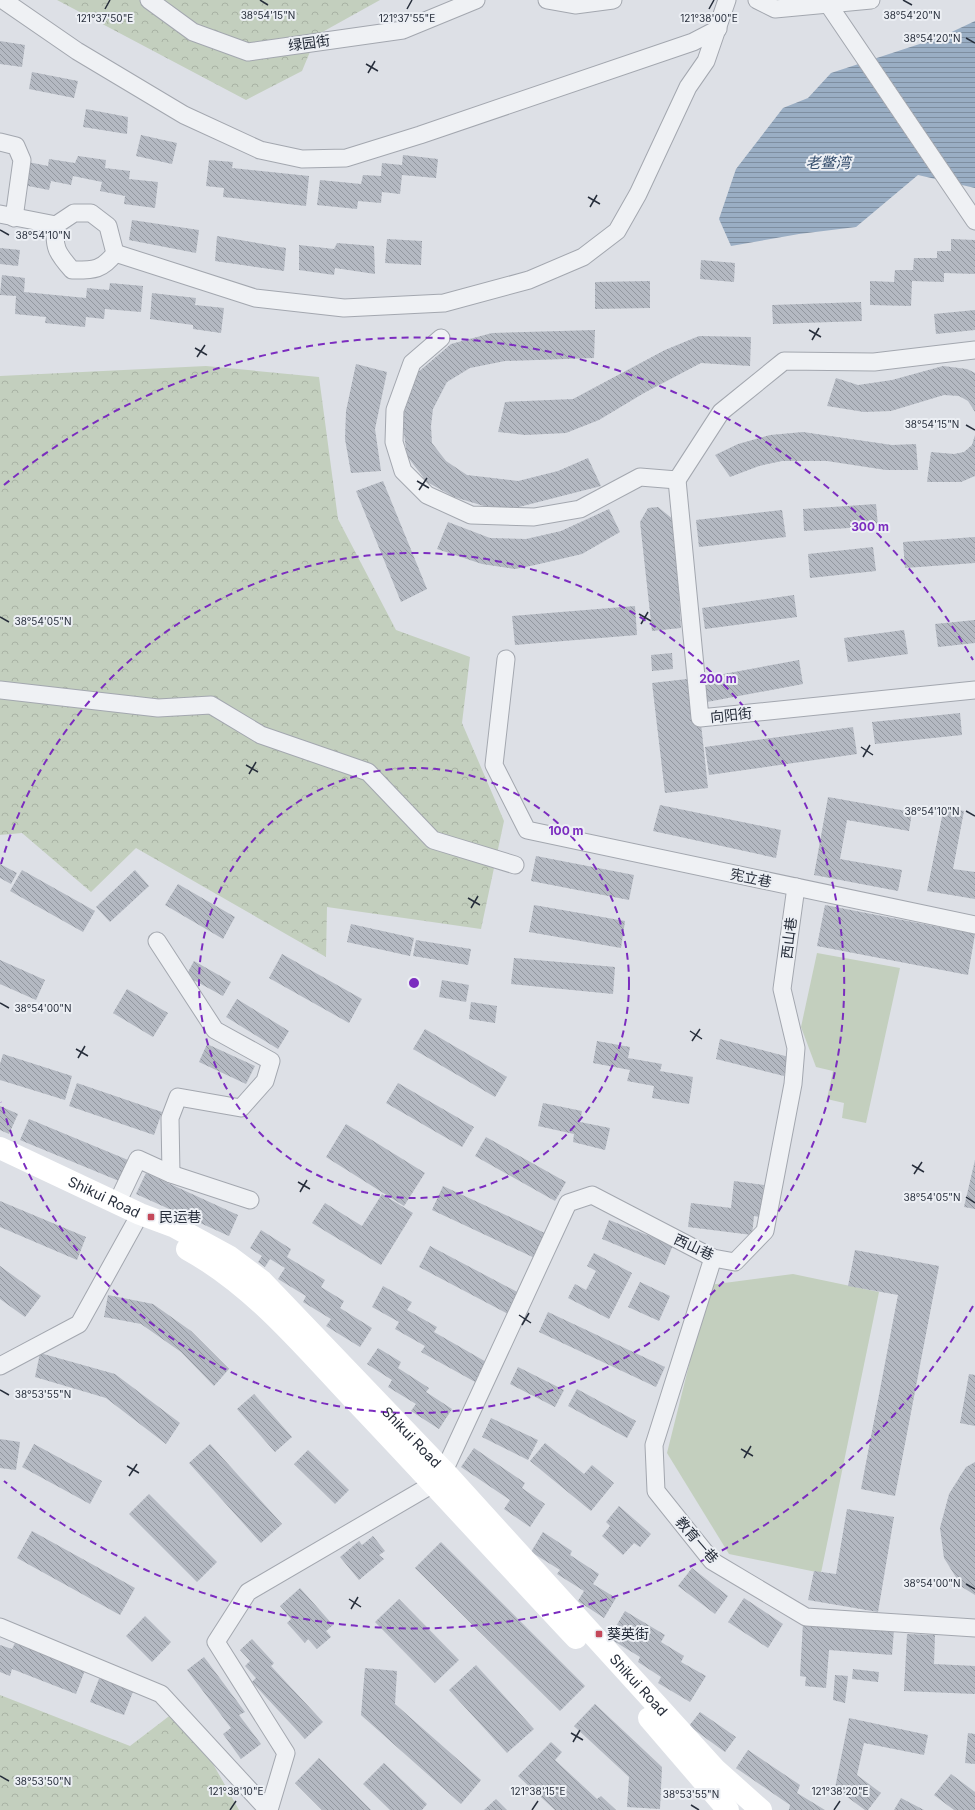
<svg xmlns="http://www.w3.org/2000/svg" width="975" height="1810" font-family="Inter,'Noto Sans SC',sans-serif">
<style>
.forest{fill:url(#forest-crowns)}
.pitch{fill:#c3cfbe}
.water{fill:url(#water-rules)}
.building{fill:url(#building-back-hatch)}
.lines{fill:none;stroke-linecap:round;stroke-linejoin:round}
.street-casing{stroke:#a3a7af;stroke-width:19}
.street{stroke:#eff1f4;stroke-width:17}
.secondary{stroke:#fff;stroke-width:22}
.ticks{fill:none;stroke:#272e3b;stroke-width:1.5}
.ring{fill:none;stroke:#7b2cbf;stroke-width:2;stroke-dasharray:7 5}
.poi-dot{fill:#c4485a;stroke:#eceff4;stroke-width:1.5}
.labels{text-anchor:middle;stroke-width:4;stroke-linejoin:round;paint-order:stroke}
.street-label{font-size:14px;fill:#272e3b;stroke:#eceff4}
.poi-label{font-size:14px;fill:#272e3b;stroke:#eceff4;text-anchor:start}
.water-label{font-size:15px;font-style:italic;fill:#344d6c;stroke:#eceff4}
.ticks-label{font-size:10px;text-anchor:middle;fill:#272e3b;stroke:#eceff4;stroke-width:4;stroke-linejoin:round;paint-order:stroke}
.centre{fill:#7b2cbf;stroke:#eceff4;stroke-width:2}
.ring-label{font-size:12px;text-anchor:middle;font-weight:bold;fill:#7b2cbf;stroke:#eceff4;stroke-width:4;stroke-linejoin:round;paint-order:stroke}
</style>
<defs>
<pattern id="forest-crowns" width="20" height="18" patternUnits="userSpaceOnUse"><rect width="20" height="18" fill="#c3cfbe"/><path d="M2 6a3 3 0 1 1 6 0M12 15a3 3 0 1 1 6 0" fill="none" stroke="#a8b2a4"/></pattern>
<pattern id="water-rules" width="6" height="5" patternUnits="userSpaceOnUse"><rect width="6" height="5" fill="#9aaec4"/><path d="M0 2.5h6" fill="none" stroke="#7e8ea0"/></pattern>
<pattern id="building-back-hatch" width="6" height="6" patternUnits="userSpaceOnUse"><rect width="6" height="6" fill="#b4b9c2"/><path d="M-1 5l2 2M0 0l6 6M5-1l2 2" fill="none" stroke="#92979f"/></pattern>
</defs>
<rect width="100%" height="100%" fill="#dde0e6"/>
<!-- forest -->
<g class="forest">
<polygon points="57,0 380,0 317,35 302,71 246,100"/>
<polygon points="206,366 319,377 338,519 396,630 470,657 462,723 504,821 481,929 327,907 326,957 136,848 91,892 22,833 0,835 0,376"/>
<polygon points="0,1695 130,1746 181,1707 239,1810 0,1810"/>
</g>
<!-- pitch -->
<g class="pitch">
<polygon points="817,953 900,968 866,1123 842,1118 844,1103 827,1099 833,1071 816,1067 801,1027"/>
<polygon points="793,1274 879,1292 821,1573 729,1554 667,1453 709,1285"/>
</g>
<!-- water -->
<polygon class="water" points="975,21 975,188 918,175 856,227 799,234 731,246 719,219 736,169 783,108 808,98 831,73 941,37"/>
<!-- building -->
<g class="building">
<polygon points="0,41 25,45 22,67 0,64"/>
<polygon points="32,72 78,81 74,98 29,89"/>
<polygon points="86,109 128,117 127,134 83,127"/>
<polygon points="141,135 177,143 172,164 136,156"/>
<polygon points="403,155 438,159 436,178 402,175 400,194 382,192 381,203 358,201 357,209 317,205 320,180 361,184 363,175 381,176 382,163 402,165"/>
<polygon points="78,156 106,160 105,168 130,171 129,179 158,182 155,208 124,204 125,196 100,191 102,182 73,176 71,185 51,181 49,190 23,185 28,162 48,166 49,159 75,163"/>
<polygon points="209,160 233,162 232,168 309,176 306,206 223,197 224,188 206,186"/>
<polygon points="132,220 199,230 196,253 129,240"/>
<polygon points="217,236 286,248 284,271 215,261"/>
<polygon points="387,239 422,241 421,265 385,263"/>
<polygon points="951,239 975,240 975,274 944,273 944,282 912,281 911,306 870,305 870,281 894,282 895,270 913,270 914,258 937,258 937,251 951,251"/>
<polygon points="337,243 374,246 375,274 335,268 334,275 299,270 299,245 334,249"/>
<polygon points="0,248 20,250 18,266 0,264"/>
<polygon points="701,260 735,263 734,282 700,279"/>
<polygon points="2,275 25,278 24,292 86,298 87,288 109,290 110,283 143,286 141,312 105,309 104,319 86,317 85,327 45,323 46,317 15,314 16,296 0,295"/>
<polygon points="650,281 650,308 595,309 595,282"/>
<polygon points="152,293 196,298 195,305 224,308 221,333 193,329 193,325 150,319"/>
<polygon points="861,302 862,321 773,324 772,305"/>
<polygon points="975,310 975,330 936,334 934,314"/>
<polygon points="595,330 594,358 505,361 470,368 447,382 433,409 431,426 432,443 446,461 467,475 518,481 558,471 588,458 601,486 515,508 484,506 454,497 427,482 407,456 402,419 416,374 451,344 492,333"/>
<polygon points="699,336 751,337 750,366 701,363 644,393 599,420 566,433 525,435 498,432 505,402 573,399 665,350"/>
<polygon points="356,364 387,372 375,429 381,471 351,473 345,439 346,411"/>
<polygon points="943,366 967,369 975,373 975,412 968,401 959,396 944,395 891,411 864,412 827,406 836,378 858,385 892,380"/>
<polygon points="803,432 892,445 916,444 918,470 886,470 827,461 782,461 759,466 730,477 715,455 738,444 770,435"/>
<polygon points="975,435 975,476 961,482 927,482 931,452 954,454 964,452 972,445"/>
<polygon points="383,481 427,589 401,602 356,491"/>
<polygon points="876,504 878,526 804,531 803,509"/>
<polygon points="658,507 674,520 681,628 652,631 640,522 648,508"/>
<polygon points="609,509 620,532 582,554 535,565 515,569 482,564 437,549 448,522 490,538 526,539 561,531"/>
<polygon points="782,510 786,537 699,547 696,520"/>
<polygon points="975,537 975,563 905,568 903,542"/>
<polygon points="873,547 876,571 810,578 808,554"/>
<polygon points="794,595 797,617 705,629 702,608"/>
<polygon points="635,606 637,635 515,645 512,616"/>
<polygon points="975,620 975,643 938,647 935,624"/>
<polygon points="904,630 908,654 848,662 844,638"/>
<polygon points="672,653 673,669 652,671 651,655"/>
<polygon points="799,660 803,684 707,702 702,678"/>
<polygon points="696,678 708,788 665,793 652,683"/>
<polygon points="960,713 962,735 875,744 872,722"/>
<polygon points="853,727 857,754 709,775 705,747"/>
<polygon points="828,797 912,812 909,831 847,820 840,859 902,870 898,891 814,875"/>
<polygon points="660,805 781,830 776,858 653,831"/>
<polygon points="944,807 964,811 953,869 975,872 975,899 927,891"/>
<polygon points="536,856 634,875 629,900 531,881"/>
<polygon points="0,864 17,873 11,884 0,878"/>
<polygon points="22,870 95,911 83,932 10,891"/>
<polygon points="135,870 149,886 110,922 96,907"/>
<polygon points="178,884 235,917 223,939 165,905"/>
<polygon points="534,905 625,921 621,948 529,932"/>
<polygon points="825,905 975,934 968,975 817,946"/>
<polygon points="351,924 414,938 410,956 347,942"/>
<polygon points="416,940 471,949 468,965 413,956"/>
<polygon points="282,954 362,999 349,1023 269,978"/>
<polygon points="514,958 615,967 613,994 511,984"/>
<polygon points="0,960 45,980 36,1000 0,984"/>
<polygon points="194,961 231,982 223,996 186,976"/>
<polygon points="442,980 469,985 466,1002 439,997"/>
<polygon points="127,989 168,1013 153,1037 113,1013"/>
<polygon points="237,999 289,1031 278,1049 226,1017"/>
<polygon points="471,1002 497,1006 495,1023 469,1019"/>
<polygon points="425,1029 507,1077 495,1097 413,1049"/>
<polygon points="720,1039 789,1057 784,1076 716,1059"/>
<polygon points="597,1041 630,1047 628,1058 662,1064 660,1071 693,1077 689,1104 652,1098 654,1086 627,1081 630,1070 593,1063"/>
<polygon points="207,1044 255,1066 246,1084 199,1062"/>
<polygon points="3,1054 72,1076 65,1100 0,1080 0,1064"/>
<polygon points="77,1083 162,1112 154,1135 69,1106"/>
<polygon points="398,1083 474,1127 462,1147 386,1103"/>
<polygon points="543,1103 582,1111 580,1122 610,1128 605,1150 573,1142 574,1134 538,1126"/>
<polygon points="0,1106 18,1114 9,1134 0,1130"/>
<polygon points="29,1119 128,1160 119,1181 20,1140"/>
<polygon points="346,1124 425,1173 404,1206 326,1157"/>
<polygon points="486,1137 566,1182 555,1201 475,1156"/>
<polygon points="975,1160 975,1209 964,1207"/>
<polygon points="146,1173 238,1215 229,1236 136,1194"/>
<polygon points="734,1181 764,1185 760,1217 754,1216 752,1235 688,1227 691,1203 731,1208"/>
<polygon points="443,1186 551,1236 539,1260 432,1210"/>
<polygon points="382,1194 413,1213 381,1265 312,1223 325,1203 362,1226"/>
<polygon points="0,1201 86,1237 77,1260 0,1227"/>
<polygon points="609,1220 673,1245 665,1265 602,1239"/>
<polygon points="261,1230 291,1249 287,1257 325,1280 321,1287 344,1301 340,1308 372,1328 360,1347 326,1326 331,1319 303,1302 306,1296 278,1279 285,1268 270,1259 265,1267 258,1262 262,1256 250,1248"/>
<polygon points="430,1246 523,1295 512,1316 419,1267"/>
<polygon points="855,1250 939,1266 895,1496 861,1489 898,1295 848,1286"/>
<polygon points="594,1253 632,1273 609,1319 568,1298 575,1284 586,1290 596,1271 587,1266"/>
<polygon points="0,1266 41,1296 25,1317 0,1299"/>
<polygon points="640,1282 670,1296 659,1321 628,1307"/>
<polygon points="383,1286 412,1302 407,1310 437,1327 434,1332 488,1363 477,1383 421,1352 425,1346 395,1329 399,1322 372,1307"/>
<polygon points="108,1295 153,1304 191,1331 229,1369 214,1386 181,1352 141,1324 104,1317"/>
<polygon points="548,1312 665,1367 656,1387 539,1332"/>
<polygon points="378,1348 401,1362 398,1368 429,1388 426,1392 452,1409 439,1429 411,1411 416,1404 388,1387 392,1380 367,1364"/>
<polygon points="40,1353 115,1374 180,1423 166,1444 106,1398 35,1377"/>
<polygon points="518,1367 564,1390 555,1407 510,1384"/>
<polygon points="969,1374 975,1375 975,1426 960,1423"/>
<polygon points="577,1389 636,1421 627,1438 568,1406"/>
<polygon points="254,1394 292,1437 275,1452 237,1409"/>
<polygon points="491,1418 538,1440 528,1460 482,1437"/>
<polygon points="0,1439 20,1442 16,1470 0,1468"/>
<polygon points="545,1443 584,1474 592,1465 614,1483 591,1511 530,1461"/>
<polygon points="34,1444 102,1481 90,1504 22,1467"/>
<polygon points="210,1444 282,1524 261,1543 189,1463"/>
<polygon points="474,1448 525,1483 522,1488 545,1504 530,1527 504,1509 510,1500 461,1467"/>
<polygon points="308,1450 349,1490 335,1504 294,1464"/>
<polygon points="975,1462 975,1595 962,1587 944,1558 940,1528 949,1494 966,1467"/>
<polygon points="149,1494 217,1562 197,1582 129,1514"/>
<polygon points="619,1506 651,1534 640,1547 634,1543 623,1555 602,1536 610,1526 606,1522"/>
<polygon points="847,1509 894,1517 878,1612 808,1600 814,1571 836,1574"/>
<polygon points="32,1531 135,1588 120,1615 17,1558"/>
<polygon points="543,1532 572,1551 570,1555 599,1574 593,1584 616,1598 604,1618 578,1601 584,1591 557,1574 560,1570 531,1552"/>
<polygon points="373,1536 385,1551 379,1555 384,1559 359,1580 340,1557 359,1541 362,1545"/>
<polygon points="441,1542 585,1686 560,1711 415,1568"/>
<polygon points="692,1568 728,1596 715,1614 678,1586"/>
<polygon points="300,1588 333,1625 326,1631 331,1637 317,1649 308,1639 305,1643 287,1623 291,1619 280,1606"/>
<polygon points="744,1598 783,1624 768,1648 728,1622"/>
<polygon points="399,1599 459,1660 435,1683 375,1622"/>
<polygon points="625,1611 665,1635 661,1642 684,1656 681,1662 706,1676 690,1702 658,1683 661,1677 638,1662 640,1657 609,1638"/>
<polygon points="145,1616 171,1642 152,1662 126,1636"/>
<polygon points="803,1623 894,1630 892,1655 829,1650 826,1688 805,1686 806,1677 800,1676"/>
<polygon points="907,1634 935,1635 934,1664 975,1666 975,1694 904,1691"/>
<polygon points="252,1639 274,1663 271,1666 323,1722 305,1739 252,1682 256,1678 245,1666 250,1661 240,1650"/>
<polygon points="15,1643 85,1670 76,1694 12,1669 10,1676 0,1672 0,1645 12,1649"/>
<polygon points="204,1657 245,1712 239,1715 261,1744 241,1759 223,1734 231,1728 187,1670"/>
<polygon points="476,1665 534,1729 507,1753 449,1690"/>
<polygon points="365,1668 397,1671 395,1704 481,1780 461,1804 361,1715"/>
<polygon points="853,1669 879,1672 878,1682 852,1679"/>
<polygon points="835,1675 848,1676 845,1703 833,1700"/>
<polygon points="100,1676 134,1689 124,1715 90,1702"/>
<polygon points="595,1704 662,1767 660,1809 627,1807 629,1777 574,1726"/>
<polygon points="700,1712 736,1737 725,1752 689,1726"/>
<polygon points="849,1718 928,1735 924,1755 864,1743 857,1775 881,1793 868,1810 865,1810 835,1788"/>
<polygon points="968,1733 975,1734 975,1764 965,1763"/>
<polygon points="551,1742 562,1752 555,1760 597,1799 601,1796 616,1810 555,1810 518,1776"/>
<polygon points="748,1750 800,1785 797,1793 825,1810 789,1810 790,1805 736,1768"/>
<polygon points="319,1758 371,1810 322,1810 295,1783"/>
<polygon points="384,1763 427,1804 422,1810 390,1810 363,1784"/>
<polygon points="951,1774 975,1792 975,1810 954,1810 934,1795"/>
<polygon points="901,1798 924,1810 894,1810"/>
<polygon points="496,1799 507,1810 484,1810"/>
</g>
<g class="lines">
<!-- street casing -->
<g class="street-casing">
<g id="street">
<polyline points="3,0 77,51 184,115 260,150 302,159 346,158 420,135 693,42 718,29"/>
<polyline points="149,0 193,32 248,52 403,30 476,0"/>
<polyline points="547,0 575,5 613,0"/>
<polyline points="757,0 775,9 871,0"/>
<polyline points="828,4 975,221"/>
<polyline points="0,142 16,146 22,160 14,218"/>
<path d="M0,214L56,225L74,213H91L108,226L115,253C102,271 92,270 72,270C57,253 53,247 56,225"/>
<polyline points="115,253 255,298 344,308 444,303 529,280 583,257 617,231 638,194 688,87 706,61 727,0"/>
<polyline points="441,338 412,363 395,410 394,442 403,471 427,495 471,515 534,517 580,509 640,477 677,480 721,412 784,361 874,362 975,350"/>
<polyline points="677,480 700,718 975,690"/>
<polyline points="506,659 494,765 527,830 975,925"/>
<polyline points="0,690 158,708 211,705 261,735 368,772 433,840 515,865"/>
<polyline points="157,941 215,1030 271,1061 265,1081 241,1108 178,1097 170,1118 171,1174"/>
<polyline points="117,1203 138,1159 171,1174 250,1200"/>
<polyline points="713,1258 654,1445 656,1491 712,1561 806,1617 975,1628"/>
<polyline points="0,1366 79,1324 140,1214"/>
<polyline points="0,1627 161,1694 268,1810"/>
<polyline points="269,1810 286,1753 216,1642 248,1592 433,1484 444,1471 568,1203 592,1195 713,1258 735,1262 765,1231 793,1084 796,1048 782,989 796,887"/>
</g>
</g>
<!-- street -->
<use href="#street" class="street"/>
<!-- secondary -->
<g class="secondary">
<path id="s1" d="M0,1148L140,1214L175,1227L230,1257L262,1281L444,1471L715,1769L761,1810"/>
<path d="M187,1249C254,1286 303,1346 355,1401C429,1479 502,1559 576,1638"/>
<polyline points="649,1718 728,1810"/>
</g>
</g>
<!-- ticks -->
<path class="ticks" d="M260,0L268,5M903,0L912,5M105,9L110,0M407,9L412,0M709,9L714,0M966,38L975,43M366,64L378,71M368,73L375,61M588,197L600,204M590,207L597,195M0,230L9,235M809,330L821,337M812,340L819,328M195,348L207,355M197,357L205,345M966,425L975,430M417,481L429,488M419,490L427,478M639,614L651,621M0,617L9,622M641,624L648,612M861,747L873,755M863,757L870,745M246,765L258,772M249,774L256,762M966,811L975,816M468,898L480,905M471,908L478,896M0,1003L9,1008M690,1031L702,1039M692,1041L700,1029M76,1049L88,1056M78,1058L85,1046M912,1165L924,1172M914,1174L922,1162M298,1182L310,1189M300,1192L307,1180M966,1197L975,1203M519,1315L531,1323M522,1325L529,1313M0,1390L9,1395M741,1449L753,1456M744,1458L751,1446M127,1466L139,1473M129,1476L137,1464M966,1584L975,1589M349,1599L361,1607M351,1609L358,1597M571,1733L583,1740M573,1742L580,1730M0,1776L9,1781M691,1805L699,1810M230,1810L236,1801M532,1810L538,1801M834,1810L840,1801"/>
<!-- distance rings -->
<g class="ring">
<circle cx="414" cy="983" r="215"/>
<path d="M1 864A430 430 0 1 1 1 1102"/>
<path d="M973 1306A645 645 0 0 1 4 1481M4 485A645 645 0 0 1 973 660"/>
</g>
<!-- markers -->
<g class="poi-dot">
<rect x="147" y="1213" width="8" height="8" rx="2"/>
<rect x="595" y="1630" width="8" height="8" rx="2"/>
</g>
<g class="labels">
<!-- street labels -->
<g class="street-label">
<text transform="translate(309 43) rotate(-8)" y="5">绿园街</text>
<text transform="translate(731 715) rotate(-6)" y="5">向阳街</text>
<text transform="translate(751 878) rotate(12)" y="5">宪立巷</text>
<text transform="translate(789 938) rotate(-83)" y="5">西山巷</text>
<text dy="5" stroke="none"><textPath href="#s1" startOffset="115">Shikui Road</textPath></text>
<text transform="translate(694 1247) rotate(25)" y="5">西山巷</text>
<text dy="5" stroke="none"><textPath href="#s1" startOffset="511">Shikui Road</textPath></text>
<text transform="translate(697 1540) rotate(49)" y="5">教育一巷</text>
<text dy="5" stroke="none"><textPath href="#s1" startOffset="847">Shikui Road</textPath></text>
</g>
<!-- poi labels -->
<g class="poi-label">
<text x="159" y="1222">民运巷</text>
<text x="607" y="1639">葵英街</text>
</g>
<!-- water labels -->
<g class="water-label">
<text x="828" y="168">老鳖湾</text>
</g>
</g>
<g class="ticks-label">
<text x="268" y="19">38°54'15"N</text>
<text x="912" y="19">38°54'20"N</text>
<text x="105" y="22">121°37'50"E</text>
<text x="407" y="22">121°37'55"E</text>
<text x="709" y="22">121°38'00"E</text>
<text x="932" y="42">38°54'20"N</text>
<text x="43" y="239">38°54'10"N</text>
<text x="932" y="428">38°54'15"N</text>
<text x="43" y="625">38°54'05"N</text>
<text x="932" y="815">38°54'10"N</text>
<text x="43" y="1012">38°54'00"N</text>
<text x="932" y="1201">38°54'05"N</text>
<text x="43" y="1398">38°53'55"N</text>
<text x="932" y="1587">38°54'00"N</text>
<text x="43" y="1785">38°53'50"N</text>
<text x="236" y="1795">121°38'10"E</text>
<text x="538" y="1795">121°38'15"E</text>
<text x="840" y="1795">121°38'20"E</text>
<text x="691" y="1798">38°53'55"N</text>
</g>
<circle cx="414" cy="983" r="6" class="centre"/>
<g class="ring-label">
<text x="870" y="531">300 m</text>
<text x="718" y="683">200 m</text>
<text x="566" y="835">100 m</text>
</g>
</svg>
